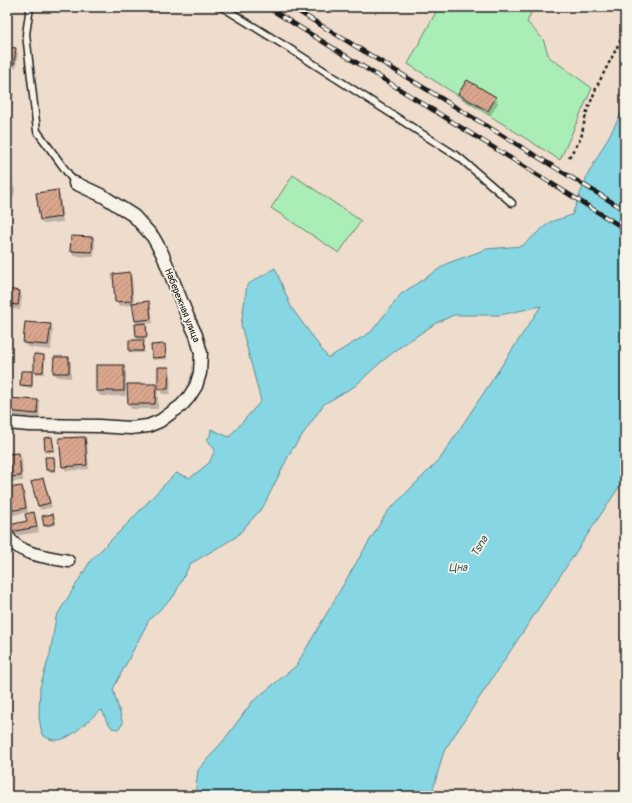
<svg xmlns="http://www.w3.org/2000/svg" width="632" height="803" font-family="Pangolin,sans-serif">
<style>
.garden{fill:#aaedb7;stroke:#63846a}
.water{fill:#87d6e3;stroke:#5c8c93}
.shadow{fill:#0003}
.building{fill:url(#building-hatch);stroke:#1c1c1c}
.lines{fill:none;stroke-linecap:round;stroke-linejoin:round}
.lane-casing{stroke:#1c1c1c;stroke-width:9}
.street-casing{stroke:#1c1c1c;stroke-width:15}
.path{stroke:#1c1c1c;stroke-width:2.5;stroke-dasharray:3 3;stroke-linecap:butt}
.lane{stroke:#f7f3e8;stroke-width:6}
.street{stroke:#f7f3e8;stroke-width:12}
.rail-casing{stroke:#1c1c1c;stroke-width:4.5}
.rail{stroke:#f7f3e8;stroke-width:3;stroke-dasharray:9;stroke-linecap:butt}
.labels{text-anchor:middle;stroke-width:3.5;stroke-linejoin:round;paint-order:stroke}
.street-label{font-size:10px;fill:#1c1c1c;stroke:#f7f3e8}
.water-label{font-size:11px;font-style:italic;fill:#3c5458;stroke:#f7f3e8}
</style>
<defs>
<pattern id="building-hatch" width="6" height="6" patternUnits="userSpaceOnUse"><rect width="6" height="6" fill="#daa68e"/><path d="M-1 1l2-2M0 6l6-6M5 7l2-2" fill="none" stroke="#ba8e7a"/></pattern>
</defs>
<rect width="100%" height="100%" fill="#eedccd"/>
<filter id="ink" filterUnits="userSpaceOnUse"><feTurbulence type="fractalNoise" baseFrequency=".025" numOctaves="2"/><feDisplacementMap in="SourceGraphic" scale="8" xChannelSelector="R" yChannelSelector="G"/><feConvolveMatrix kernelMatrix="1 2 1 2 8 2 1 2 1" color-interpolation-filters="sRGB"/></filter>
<g filter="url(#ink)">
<!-- garden -->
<g class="garden">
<polygon points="442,7 534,7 527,22 543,39 549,57 592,88 560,160 408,64 437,10"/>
<polygon points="293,175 361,221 339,253 271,208"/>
</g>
<!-- water -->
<path class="water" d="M625,107V478L444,751L431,796H195L198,770L224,740L252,702L296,666L356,563L387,512L440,459L541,306L500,315H454L436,323L400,347L380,363L355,386L324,404L291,451L263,507L236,537L190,564L174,596L149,620L113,689L123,724L118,729L112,728L106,720L102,710C87,718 69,746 50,739C47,738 44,736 42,735L39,717L40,687L50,654L56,617L91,560L131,520L164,485L176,473L190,478L209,463L215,450L207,439L210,436L211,429L229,437L261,401L241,325L247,285L275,268L291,307L328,358L371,332L401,294L448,263L487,249L522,246L550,222L572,215L587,176Z"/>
<!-- shadow -->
<g class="shadow">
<polygon points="7,48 15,49 18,54 16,68 7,67"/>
<polygon points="467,81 496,98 498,103 491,115 462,98 460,94"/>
<polygon points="7,87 11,87 14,92 12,109 7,109"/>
<polygon points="7,183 12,184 15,189 14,197 7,196"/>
<polygon points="57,191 60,196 63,222 43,224 41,220"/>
<polygon points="92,238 95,243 94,257 74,256 71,251"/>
<polygon points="129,273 132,278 134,304 148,302 151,307 153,323 146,324 147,327 147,339 138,339 137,337 136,325 138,325 136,321 133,305 119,306 116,302"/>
<polygon points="7,290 20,292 22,297 20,310 7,308"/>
<polygon points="50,325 53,330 51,350 27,347 24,342"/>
<polygon points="7,328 10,328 11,330 10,339 7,339"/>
<polygon points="143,341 144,344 144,353 132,353 130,351"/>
<polygon points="164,345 165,347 167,359 154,360 153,358 152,346"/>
<polygon points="43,356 45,358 44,374 36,374 35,371"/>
<polygon points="69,358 71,363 71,378 57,377 54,373"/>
<polygon points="97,366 123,366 126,371 126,396 100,396 97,391"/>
<polygon points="159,368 168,368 171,373 170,394 162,394 159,389"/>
<polygon points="32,372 33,374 32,388 22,387 21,385"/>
<polygon points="128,385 155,385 158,390 158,409 131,409 129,404"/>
<polygon points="8,399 37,401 40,406 39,418 10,416 7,411"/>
<polygon points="52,438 53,440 54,452 47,453 46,451 45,439"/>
<polygon points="84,438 87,442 89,469 66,471 63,466"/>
<polygon points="19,454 22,459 23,481 7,482 7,455"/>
<polygon points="53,458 55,460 55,472 48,472 47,470"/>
<polygon points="43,480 45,484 52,507 41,510 38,506"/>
<polygon points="22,487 24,491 28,512 13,515 10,510 7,489"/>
<polygon points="33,513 36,518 39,532 14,536 11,532 28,522"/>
<polygon points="53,515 56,525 46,527 45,525"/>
<polygon points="7,581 9,588 7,589"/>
</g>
<!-- building -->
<g class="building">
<polygon points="7,47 16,48 14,64 7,63"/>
<polygon points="467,80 496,97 488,111 458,94"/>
<polygon points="7,86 12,86 10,105 7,104"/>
<polygon points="7,182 12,183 11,193 7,192"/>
<polygon points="58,190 61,217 40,220 36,193"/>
<polygon points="71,236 93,237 92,252 70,251"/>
<polygon points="130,272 132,301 115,302 113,274"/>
<polygon points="7,289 20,291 18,305 7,304"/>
<polygon points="149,301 151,319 135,321 132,303"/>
<polygon points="25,322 51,324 48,345 23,343"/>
<polygon points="146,323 147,337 136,337 135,324"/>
<polygon points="129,340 144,340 143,351 129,351"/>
<polygon points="165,344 166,357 152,358 151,345"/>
<polygon points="34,354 44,355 43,372 34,372"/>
<polygon points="54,357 69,357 69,373 53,373"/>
<rect x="96" y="365" width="28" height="26"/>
<polygon points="158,367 169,367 168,389 158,389"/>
<polygon points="21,371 32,371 32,386 20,385"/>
<polygon points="127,384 156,384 155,404 128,404"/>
<polygon points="7,398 38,400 37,414 7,411"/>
<polygon points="52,437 54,450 45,451 44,438"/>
<polygon points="85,437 87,465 62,467 59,438"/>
<polygon points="19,453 21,476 7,477 7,454"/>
<polygon points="45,457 54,457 55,470 46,470"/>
<polygon points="43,478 50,503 38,506 31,482"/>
<polygon points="22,486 26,508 9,511 7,500 7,488"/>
<polygon points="34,512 37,527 10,532 9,525 27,521 25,514"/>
<polygon points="53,514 55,523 44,526 42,516"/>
</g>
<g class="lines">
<!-- lane casing -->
<g class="lane-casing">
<g id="lane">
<polyline points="30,7 26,34 37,131 75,183"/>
<polyline points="222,7 295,52 460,158 512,203"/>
</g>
</g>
<!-- street casing -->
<g class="street-casing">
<g id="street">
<polyline points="7,423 29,425 99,426 130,428 148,426 160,421 171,413 181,406 189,397 196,386 200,373 201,353 196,335 189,320 162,253 153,237 134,216 103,196 75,183"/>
<path d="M7,535C17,555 49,557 68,561"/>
</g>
</g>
<!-- path -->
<polyline class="path" points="569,157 581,138 586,114 597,86 625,32"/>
<!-- lane -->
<use href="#lane" class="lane"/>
<!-- street -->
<use href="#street" class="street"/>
<!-- rail casing -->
<g class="rail-casing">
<g id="rail">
<polyline points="267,7 625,229"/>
<polyline points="291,7 625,210"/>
</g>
</g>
<!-- rail -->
<use href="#rail" class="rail"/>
</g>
</g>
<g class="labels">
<!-- street labels -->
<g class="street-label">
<text transform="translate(183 305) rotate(68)" y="4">Набережная улица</text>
</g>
<!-- water labels -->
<g class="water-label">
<text transform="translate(479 546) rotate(-59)" y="4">Tsna</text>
<text x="458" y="571">Цна</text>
</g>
</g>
<!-- margin -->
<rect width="632" height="803" fill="none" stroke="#f7f3e8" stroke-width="24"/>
<rect x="12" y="12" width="608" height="779" fill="none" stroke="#1c1c1c" stroke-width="1.5" filter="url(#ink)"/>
</svg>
